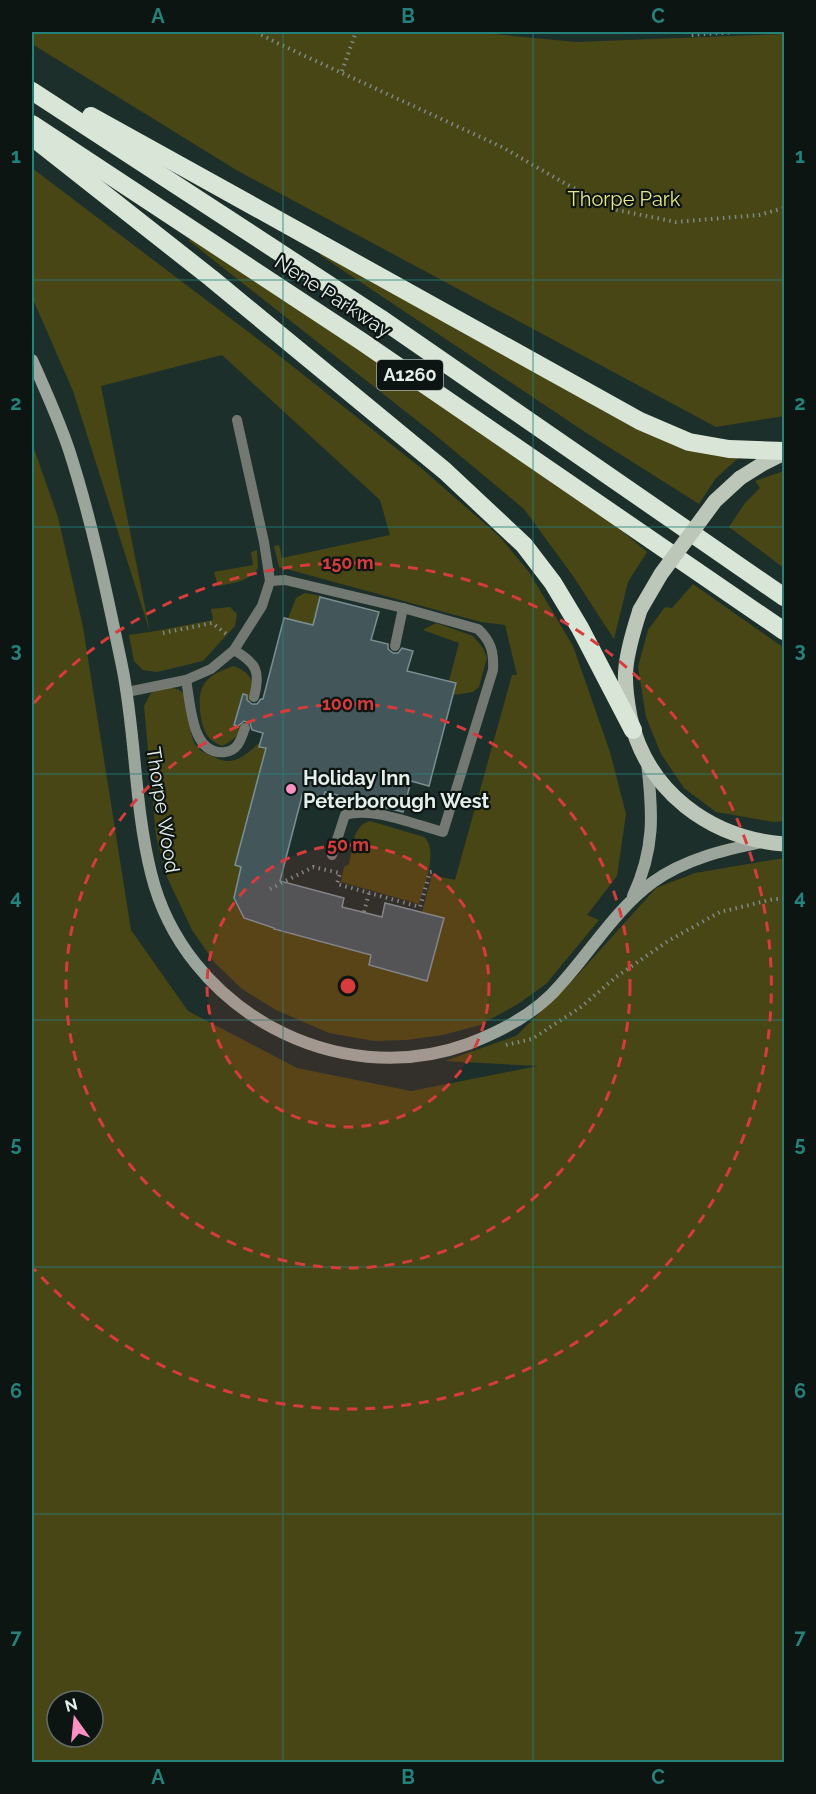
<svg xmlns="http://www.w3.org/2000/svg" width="816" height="1794" font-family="Raleway,sans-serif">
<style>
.green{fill:#484614;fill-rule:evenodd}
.building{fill:#43575b;stroke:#7a8f93;stroke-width:1.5}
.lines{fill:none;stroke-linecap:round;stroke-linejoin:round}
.path{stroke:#7d8b87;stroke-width:4;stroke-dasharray:1.5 4.5;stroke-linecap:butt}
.lane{stroke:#737972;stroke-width:10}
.secondary{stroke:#9ca59b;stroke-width:12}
.primary{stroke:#bcc7ba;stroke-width:15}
.highway{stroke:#d9e6d7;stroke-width:18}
.primary-bridge{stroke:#bcc7ba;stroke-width:15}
.grid{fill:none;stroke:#24827b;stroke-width:1.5;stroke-opacity:0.55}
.ring{fill:none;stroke:#d73c3c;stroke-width:3;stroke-dasharray:10 8}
.poi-dot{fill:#fc8fc3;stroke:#0d1513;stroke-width:2}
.labels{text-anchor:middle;stroke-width:4.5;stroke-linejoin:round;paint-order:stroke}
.shield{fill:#0d1513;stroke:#a4aeab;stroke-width:1.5}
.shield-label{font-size:18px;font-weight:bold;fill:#e4efec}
.park-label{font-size:20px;fill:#e9e587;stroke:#0d1513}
.street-label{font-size:20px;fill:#e4efec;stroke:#0d1513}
.poi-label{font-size:20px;font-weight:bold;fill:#e4efec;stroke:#0d1513;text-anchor:start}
.centre{fill:#d73c3c;stroke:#0d1513;stroke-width:3}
.ring-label{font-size:18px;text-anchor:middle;font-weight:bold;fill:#d73c3c;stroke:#0d1513;stroke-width:4.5;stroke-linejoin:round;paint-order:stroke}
.neatline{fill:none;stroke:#24827b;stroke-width:2}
.grid-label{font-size:20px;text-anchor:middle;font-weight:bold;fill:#24827b}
</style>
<rect width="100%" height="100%" fill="#1d2f2a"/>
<!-- green -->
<g class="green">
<polygon points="32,32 473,32 576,42 784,34 784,416 716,427 238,171 32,44"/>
<path d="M32,168L272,350L421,468L499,536L529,572L573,646L610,752L626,814L617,876L587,915L599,920L546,984L518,1004L480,1025L443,1035L407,1040L374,1041L329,1033L276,1010L242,989L214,962L192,930L167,877L156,836L144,706L151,693C160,689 173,684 182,692C194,704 185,736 199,749C203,753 211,755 216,758C234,767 247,754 260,742L259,747L269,749L236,865L241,867L234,898L244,918L275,928V930L371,955L369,966L427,981L444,918L422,912L432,875L455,880L512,675H517L505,625L481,622L279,567L274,546L279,545L282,558L390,535L380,500L222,355L101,386L150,632L213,620L211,609L230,607L237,614L235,626L203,661L157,672L143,670L134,661L129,635L150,632L73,391L32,297Z"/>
<polygon points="196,237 603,515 647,552 628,582 614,639 573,576 524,509 434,434 188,240"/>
<polygon points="323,250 632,421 743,454 716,478 699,504 585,432 320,255"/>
<path d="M32,443L58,517L83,627L131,930L188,1011L297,1068L411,1091L538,1066L445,1061L516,1036L573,980L656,888L695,873L784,858V1762H32ZM57,1701H93V1737H57Z"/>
<polygon points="784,471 784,568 729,527 745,503 760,488 755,481"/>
<path d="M257,550L258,568C248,582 234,583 218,586L214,572L253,565L251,552Z"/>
<polygon points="693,584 784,648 784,821 774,822 716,812 684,788 661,754 646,717 638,667 648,630 665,607 672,608"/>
<polygon points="305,593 321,596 313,625 288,619 296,598"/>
<polygon points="436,623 473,636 483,648 487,658 479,687 473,692 453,695 449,681 459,643 423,630"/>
<path d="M234,666C241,669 249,673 252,681C255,690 245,723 240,731C236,738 230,742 222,746C215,743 208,739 205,731C200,720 197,697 203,686C210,674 222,670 234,666Z"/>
<path d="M370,821L424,837C439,851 424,885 419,904L341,882L344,867L349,864C353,847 352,826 370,821Z"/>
</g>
<!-- building -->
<polygon class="building" points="320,597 379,612 371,640 388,644 388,649 393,653 398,653 402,648 413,651 407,671 456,683 429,786 411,781 403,812 325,792 323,797 303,792 280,881 344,898 342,907 382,917 385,903 444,918 427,981 369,965 371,955 274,929 274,928 244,918 234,898 241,867 235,865 266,748 259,747 263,733 252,730 250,723 244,721 238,726 234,725 243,694 247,695 247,700 252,704 257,704 261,699 263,699 284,618 313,625"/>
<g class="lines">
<!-- path -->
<g class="path">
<polyline points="256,32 277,43 502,147 566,184 617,210 676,222 759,215 784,208"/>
<polyline points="687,32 690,35 735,32"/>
<polyline points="342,71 356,32"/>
<polyline points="163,633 212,623 229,636"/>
<polyline points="270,889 313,867 340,873 337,884 420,907 430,872 436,871"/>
<polyline points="364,912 369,893"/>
<polyline points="506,1045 532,1039 581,1007 616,977 668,941 720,912 774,899 784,899"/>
</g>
<!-- lane -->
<g class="lane">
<path d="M270,581L285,580L403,608L478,629C491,641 494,652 493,670L443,832C416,825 372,806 345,815L332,855"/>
<polyline points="395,646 403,608"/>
<path d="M234,650C256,663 261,671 254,697"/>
<path d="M186,680C191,704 191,756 225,752C238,751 241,739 245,728"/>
<polyline points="127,692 186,680 211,669 234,650 262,606 270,581 264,542 237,420"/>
</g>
<!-- secondary -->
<g class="secondary">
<path d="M32,360C45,389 59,420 69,450C92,521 107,594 122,666C136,734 134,805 151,873C184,1009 336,1092 468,1044C502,1031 538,1012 561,984C591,951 616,909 653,882C685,859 724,850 762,842"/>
<path d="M633,896C655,849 653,813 647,763"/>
</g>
<!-- primary -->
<g class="primary">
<polyline points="740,478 764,463 784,453"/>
<path d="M640,610C634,629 628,647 626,667C624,684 627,701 630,717C647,792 710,838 784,844"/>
</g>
<!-- highway -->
<g class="highway">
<polyline points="32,91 380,318 784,597"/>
<polyline points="91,116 640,421 689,442 729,449 784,451"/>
<polyline points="32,124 361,341 784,631"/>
<polyline points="32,137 211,278 445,471 524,545 553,583 580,628 633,730"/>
</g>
<!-- primary-bridge -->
<polyline class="primary-bridge" points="640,610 661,574 715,501 740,478"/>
</g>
<!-- grid -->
<path class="grid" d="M283,32V1762M533,32V1762M32,280H784M32,527H784M32,774H784M32,1020H784M32,1267H784M32,1514H784"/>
<!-- distance rings -->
<circle cx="348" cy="986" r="141" fill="#d73c3c" fill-opacity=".12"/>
<g class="ring">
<circle cx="348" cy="986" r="141"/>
<circle cx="348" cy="986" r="282"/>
<path d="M34 703A423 423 0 1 1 34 1269"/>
</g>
<!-- markers -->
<circle class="poi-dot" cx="291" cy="789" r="6"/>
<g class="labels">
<!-- shield labels -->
<rect class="shield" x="377" y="360" width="66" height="30" rx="4.5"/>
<g class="shield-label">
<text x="410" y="381">A1260</text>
</g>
<!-- park labels -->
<g class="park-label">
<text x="624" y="206">Thorpe Park</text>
</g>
<!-- street labels -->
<g class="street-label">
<text transform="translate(333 296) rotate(33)" y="7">Nene Parkway</text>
<text transform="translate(163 810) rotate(81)" y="7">Thorpe Wood</text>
</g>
<!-- poi labels -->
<g class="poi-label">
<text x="303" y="785">Holiday Inn<tspan x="303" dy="23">Peterborough West</tspan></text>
</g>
</g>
<circle cx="348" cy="986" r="9" class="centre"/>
<g class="ring-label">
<text x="348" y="569">150 m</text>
<text x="348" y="710">100 m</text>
<text x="348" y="851">50 m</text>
</g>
<!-- border -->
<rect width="816" height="1794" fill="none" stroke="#0d1513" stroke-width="66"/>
<!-- north arrow -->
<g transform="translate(75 1719) rotate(345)"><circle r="28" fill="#0d1513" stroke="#636c6a" stroke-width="1.5"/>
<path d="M0-4.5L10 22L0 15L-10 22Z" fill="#fc8fc3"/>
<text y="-9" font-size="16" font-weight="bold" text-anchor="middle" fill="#e4efec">N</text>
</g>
<rect x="33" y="33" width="750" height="1728" class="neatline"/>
<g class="grid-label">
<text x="158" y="23">A</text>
<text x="408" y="23">B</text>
<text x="658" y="23">C</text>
<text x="16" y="163">1</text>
<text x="800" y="163">1</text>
<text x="16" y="410">2</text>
<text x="800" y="410">2</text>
<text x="16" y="657">3</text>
<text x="800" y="657">3</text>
<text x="16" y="904">4</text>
<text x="800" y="904">4</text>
<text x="16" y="1151">5</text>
<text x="800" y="1151">5</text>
<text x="16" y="1398">6</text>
<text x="800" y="1398">6</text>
<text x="16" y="1644">7</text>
<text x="800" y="1644">7</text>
<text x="158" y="1784">A</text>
<text x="408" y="1784">B</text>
<text x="658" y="1784">C</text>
</g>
</svg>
